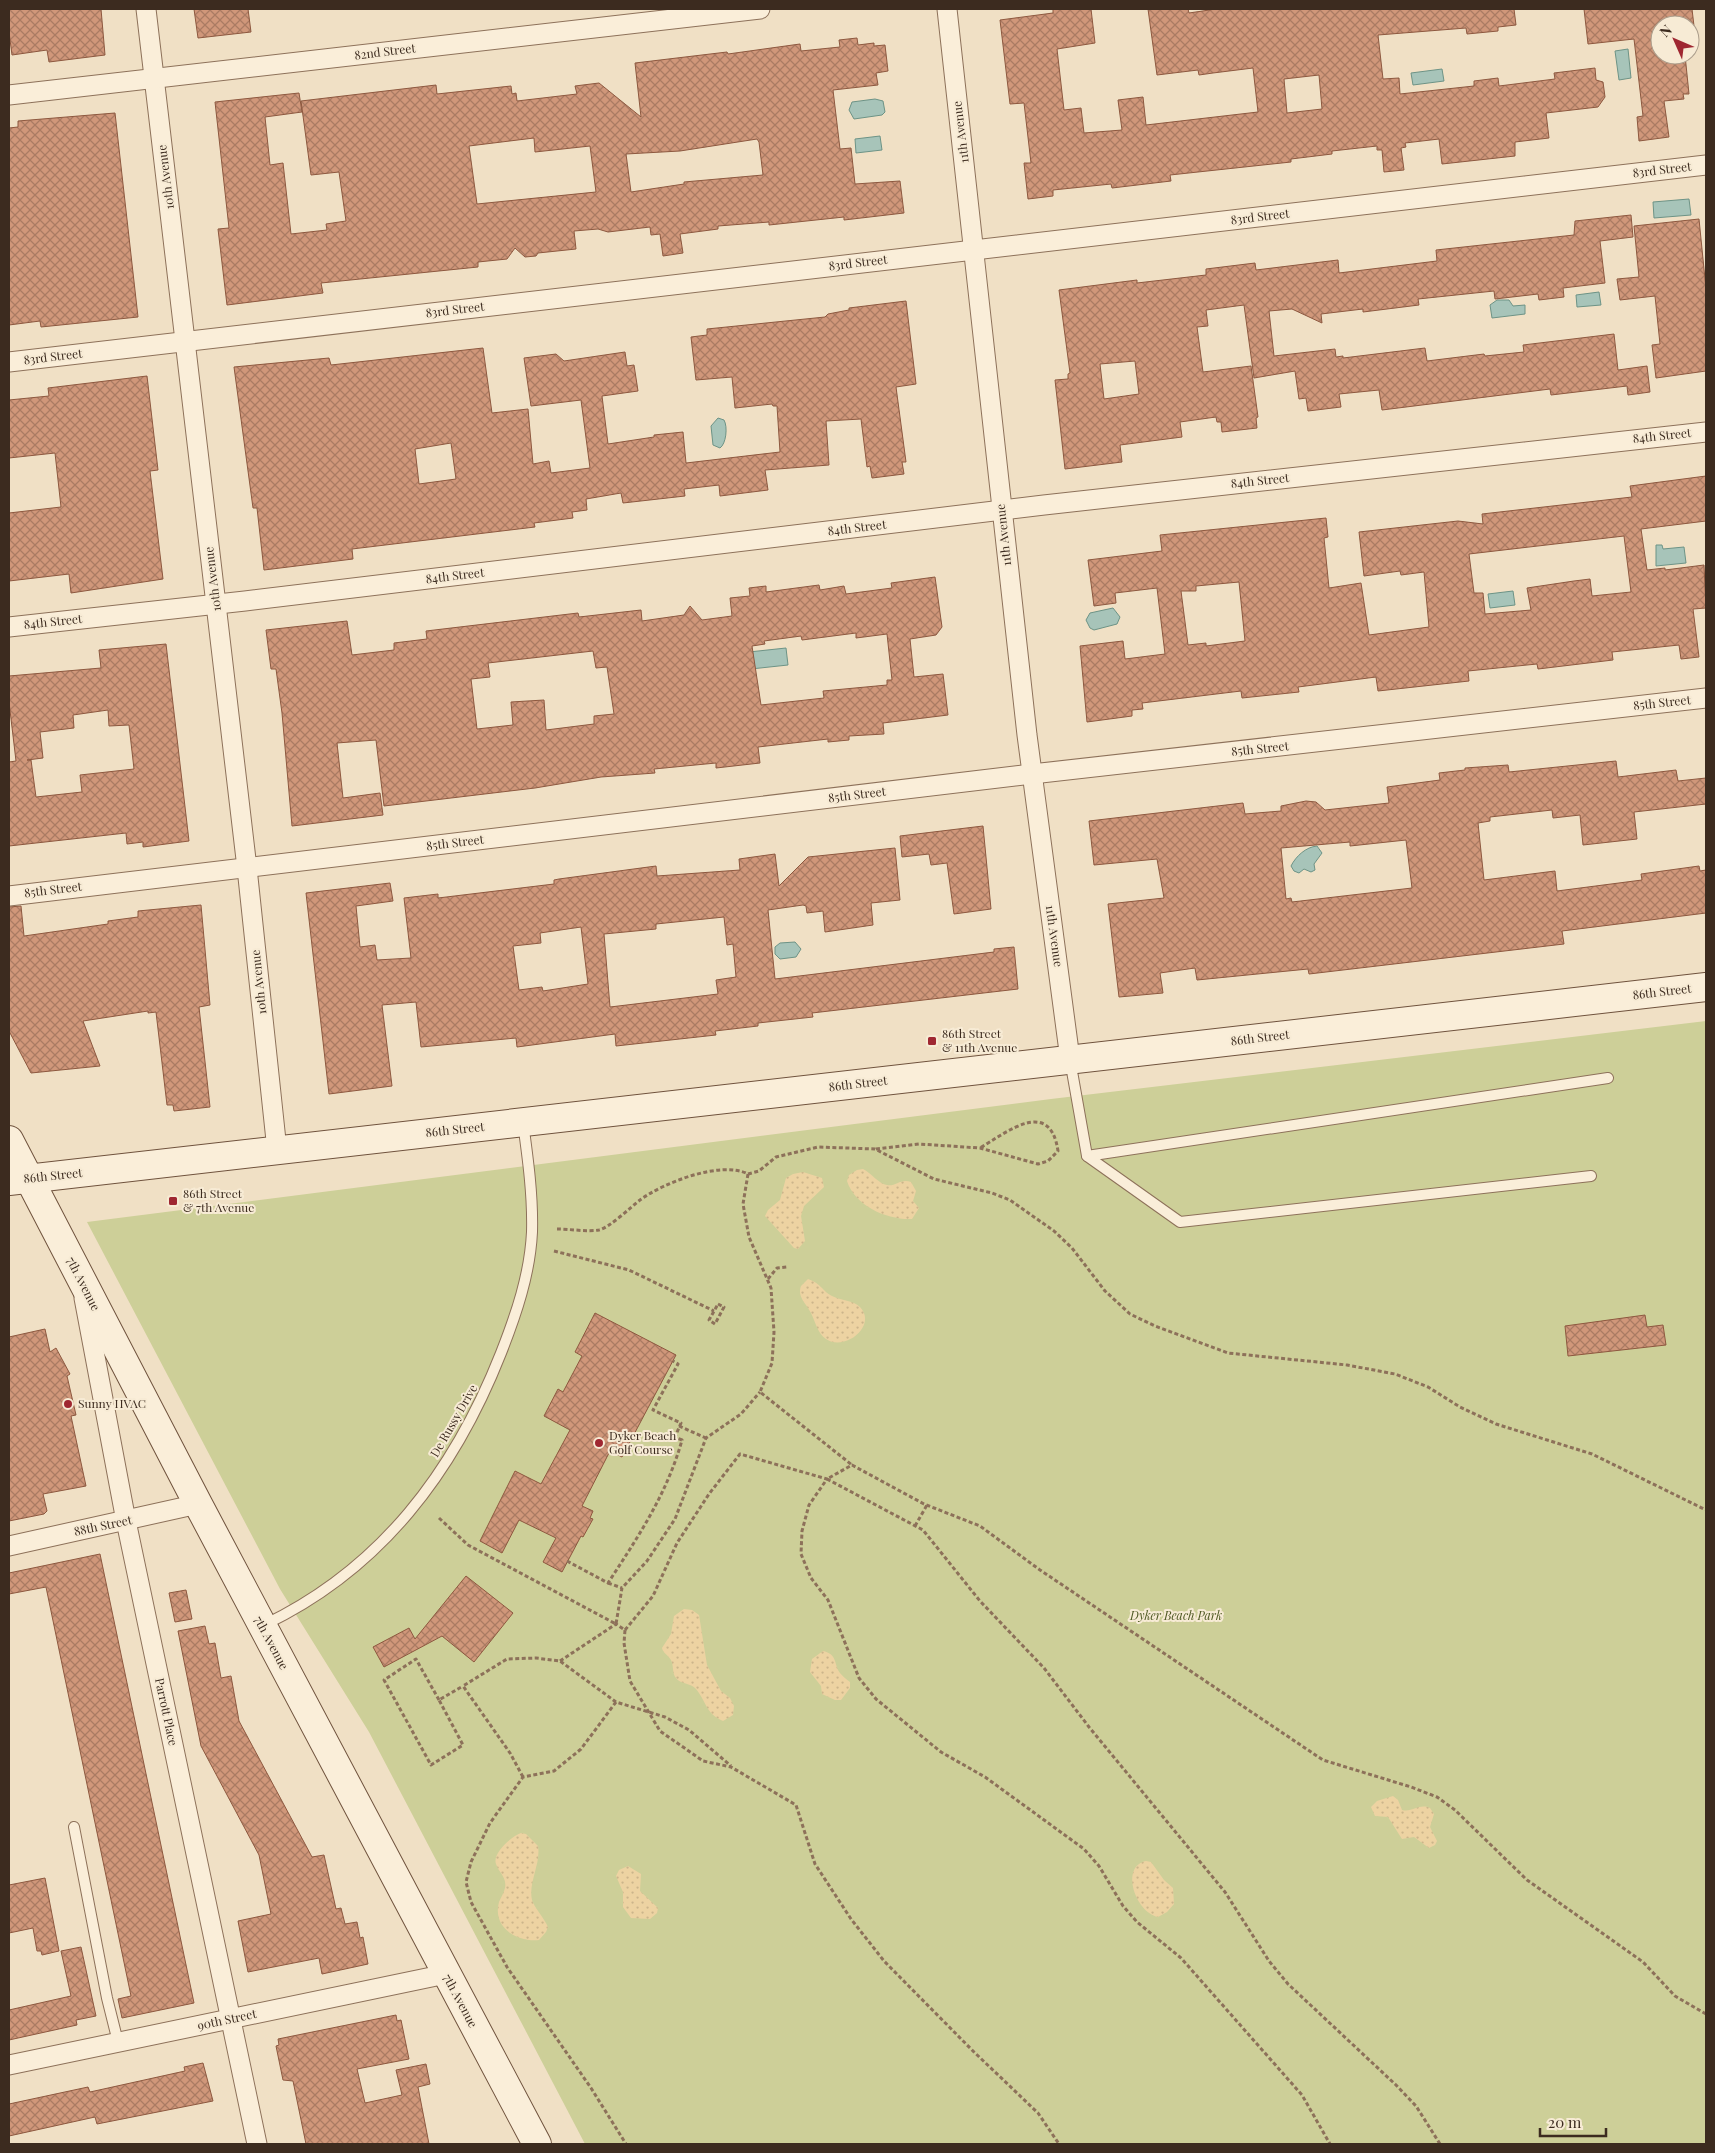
<svg xmlns="http://www.w3.org/2000/svg" width="1715" height="2153" font-family="'Playfair Display',serif">
<style>
.green{fill:#cdcf98}
.sand{fill:url(#sand-dots)}
.water{fill:#a7c4b9;stroke:#6d9386}
.building{fill:url(#building-cross-hatch);stroke:#8d583f;fill-rule:evenodd}
.lines{fill:none;stroke-linecap:round;stroke-linejoin:round}
.lane-casing{stroke:#8d715a;stroke-width:12}
.street-casing{stroke:#8d715a;stroke-width:21}
.secondary-casing{stroke:#6f523d;stroke-width:30}
.path{stroke:#8d715a;stroke-width:3;stroke-dasharray:4 2.5;stroke-linecap:butt}
.lane{stroke:#faeed9;stroke-width:10}
.street{stroke:#faeed9;stroke-width:19}
.secondary{stroke:#faeed9;stroke-width:28}
.poi-dot{fill:#9f2731;stroke:#f7ebd5;stroke-width:2}
.labels{text-anchor:middle;stroke-width:4;stroke-linejoin:round;paint-order:stroke}
.street-label{font-size:12px;fill:#3c2b1f;stroke:#f7ebd5}
.poi-label{font-size:12px;fill:#3c2b1f;stroke:#f7ebd5;text-anchor:start}
.park-label{font-size:12px;font-style:italic;fill:#505a24;stroke:#f7ebd5}
</style>
<defs>
<pattern id="sand-dots" width="8" height="8" patternUnits="userSpaceOnUse" patternTransform="scale(1.25)"><rect width="8" height="8" fill="#edd3a2"/><path d="M2 2h.1M6 6h.1" fill="none" stroke="#ccb58b" stroke-width="1.8" stroke-linecap="round"/></pattern>
<pattern id="building-cross-hatch" width="8" height="8" patternUnits="userSpaceOnUse" patternTransform="scale(1.25)"><rect width="8" height="8" fill="#d0977a"/><path d="M0 0l8 8M0 8l8-8" fill="none" stroke="#aa7b63"/></pattern>
</defs>
<rect width="100%" height="100%" fill="#f0e0c5"/>
<!-- green -->
<polygon class="green" points="1706,1021 1706,2144 585,2144 369,1732 280,1589 87,1222 1051,1099"/>
<!-- sand -->
<g class="sand">
<path d="M863,1169C871,1173 879,1184 887,1185C895,1187 901,1178 911,1182L916,1191L913,1201L919,1208L912,1219C887,1220 855,1206 847,1181L849,1175L857,1170Z"/>
<polygon points="803,1172 822,1178 824,1187 804,1206 801,1216 805,1241 798,1249 794,1248 765,1216 768,1210 780,1200 786,1178 793,1174"/>
<path d="M808,1279C822,1284 822,1291 832,1296C841,1301 853,1300 860,1307C878,1326 844,1352 826,1339C818,1334 815,1321 811,1313C806,1303 797,1297 801,1286Z"/>
<path d="M684,1609L692,1610L699,1615L707,1665L721,1691L730,1698L734,1706L733,1715L723,1721C706,1714 706,1701 696,1689C691,1683 680,1684 676,1678C672,1674 674,1666 671,1660C668,1655 663,1653 662,1648L671,1634L674,1616Z"/>
<path d="M823,1651C835,1654 834,1659 838,1670C840,1674 846,1679 850,1682V1688L841,1700H835L822,1694L821,1686L810,1672L812,1659Z"/>
<path d="M1393,1796L1398,1800L1402,1810C1412,1813 1419,1803 1430,1808L1434,1814L1430,1827L1437,1841L1435,1845L1429,1848L1414,1837L1402,1839L1388,1817L1375,1816L1371,1807L1377,1801Z"/>
<path d="M521,1833L526,1834L538,1846C541,1864 528,1883 532,1900C534,1907 544,1918 548,1927L546,1932L539,1940C517,1942 492,1928 499,1902C501,1897 504,1893 505,1888C507,1877 499,1873 496,1864C492,1853 512,1836 521,1833Z"/>
<path d="M1146,1861L1151,1862L1164,1880L1173,1888L1174,1904L1167,1912L1158,1917C1135,1912 1120,1866 1146,1861Z"/>
<polygon points="628,1866 641,1874 640,1891 658,1908 657,1913 650,1919 631,1918 623,1907 623,1892 616,1876 619,1870"/>
</g>
<!-- water -->
<g class="water">
<polygon points="1628,49 1631,78 1619,80 1615,51"/>
<polygon points="1442,69 1444,81 1413,85 1411,73"/>
<polygon points="875,99 883,101 885,112 882,115 854,119 849,110 852,102"/>
<polygon points="880,136 882,150 856,153 855,139"/>
<polygon points="1689,199 1691,215 1654,218 1653,202"/>
<polygon points="1599,292 1601,305 1577,307 1576,295"/>
<polygon points="1497,300 1509,300 1513,306 1525,305 1525,314 1492,318 1490,305"/>
<path d="M718,418L724,420C728,427 726,444 720,448L713,445L711,426Z"/>
<polygon points="1656,545 1662,545 1663,549 1684,547 1686,563 1656,566"/>
<polygon points="1513,591 1515,605 1490,608 1488,594"/>
<polygon points="1113,608 1120,617 1117,624 1094,630 1090,628 1086,620 1090,613"/>
<polygon points="786,648 788,665 751,669 749,652"/>
<path d="M1317,846L1322,853L1314,864L1315,870L1311,872L1304,869L1299,873L1294,871L1291,866C1296,856 1306,847 1317,846Z"/>
<polygon points="795,942 801,949 796,957 780,959 775,954 775,947 780,943"/>
</g>
<!-- building -->
<g class="building">
<polygon points="9,9 101,9 105,55 49,62 47,50 12,55 9,32"/>
<polygon points="194,9 248,9 251,32 198,38"/>
<path d="M1053,9H1091L1095,43L1057,49L1064,110L1081,108L1084,133L1122,130L1118,100L1143,97L1146,125L1258,112L1253,68L1213,73L1199,75L1198,70L1157,75L1148,9H1188L1189,13L1216,9H1514L1516,25L1498,27V31L1467,34L1466,28L1378,35L1383,79L1399,78L1400,94L1474,86V81L1498,78L1499,86L1555,79L1554,73L1595,68L1596,80L1603,82L1605,97L1598,107L1546,113L1549,138L1515,142V156L1442,164L1439,139L1405,143L1406,147L1401,148L1404,170L1384,172L1382,150H1377V146L1332,151V154L1291,159V162L1170,175L1171,181L1112,188L1111,184L1053,190V196L1028,199L1024,163H1031L1024,103L1010,104L1000,20L1053,13ZM1319,75L1322,109L1287,113L1284,79Z"/>
<polygon points="1584,9 1692,9 1694,26 1660,25 1660,55 1685,55 1689,94 1683,94 1684,99 1664,101 1669,137 1639,141 1637,117 1643,116 1634,39 1588,44"/>
<path d="M857,38L858,45L874,43V46L885,45L888,71L876,73L878,85L833,90L840,149L851,148L855,184L900,181L904,213L844,220V217L769,225V222L718,226V229L680,234L683,253L663,256L660,234L651,235L650,227L608,232L598,229L574,231L576,249L538,253L536,256L525,257L515,248L507,259L478,262V267L321,283L323,293L227,305L218,229L229,228L215,102L299,93L302,112L265,117L270,165L283,163L291,234L327,230L326,224L346,221L339,172L311,175L301,101L436,85L437,94L511,86L512,94L516,93L517,101L577,94L575,86L599,83L641,117L635,63L727,52L728,54L800,44L801,51L840,47L839,40ZM534,138L535,152L590,146L596,192L477,204L469,146ZM757,139L759,142L763,175L684,182V184L631,192L626,154L680,151Z"/>
<polygon points="115,113 138,317 41,327 40,321 9,325 9,128 18,127 18,121"/>
<path d="M1631,215L1633,237L1600,241L1605,283L1563,288L1564,297L1539,300L1538,294L1495,299L1494,291L1418,299L1419,305L1363,312V309L1321,314L1322,323L1292,309L1269,311L1274,356L1335,349L1336,357L1343,356V358L1425,348L1427,361L1484,354L1485,356L1524,352L1523,345L1614,334L1618,370L1647,366L1650,392L1628,395L1627,386L1551,395L1550,389L1382,410L1379,390L1339,394L1341,407L1308,411L1306,398L1299,399L1295,371L1254,378L1244,305L1206,310L1208,326L1197,327L1203,372L1251,366L1258,417L1256,418L1257,428L1222,432L1221,422H1217L1216,417L1180,422L1182,437L1120,445L1122,462L1065,469L1055,380L1068,379V374L1070,373L1059,290L1137,280V283L1206,275V269L1255,263L1256,270L1338,260L1339,273L1437,261L1436,250L1574,235L1575,221ZM1135,361L1139,394L1104,399L1100,364Z"/>
<polygon points="1699,219 1706,289 1706,371 1656,378 1652,345 1660,344 1655,296 1620,300 1617,279 1639,277 1634,226"/>
<path d="M906,301L916,384L896,387L906,462H902L904,474L872,478L870,466L867,467L861,419L826,421L829,465L765,470L768,490L720,496L719,485L684,489L685,496L623,503L621,493L586,499L587,510L572,512L573,518L534,523L535,527L352,549L353,559L264,570L257,508H253L234,367L329,358L331,365L483,348L492,413L528,409L533,464L549,461L551,473L590,468L581,400L531,406L524,358L556,354L564,361L625,352L627,366L634,365L638,391L602,396L608,444L654,437V435L683,432L686,463L780,452L777,406H773L772,404L735,408L732,377L696,380L691,337L707,335V329L825,317L828,314L849,310V308ZM451,443L456,479L419,484L415,449Z"/>
<polygon points="147,376 158,470 150,471 163,579 71,593 69,574 9,581 9,513 61,507 55,453 9,458 9,400 49,396 48,388"/>
<path d="M1706,476V521L1641,529L1647,570L1665,568V570L1704,565L1706,608L1693,609L1699,657L1681,659L1679,645L1612,652L1613,660L1538,669L1537,664L1468,671L1469,681L1378,691L1376,677L1298,687L1299,692L1242,698L1241,691L1142,703L1143,709L1132,710V716L1087,722L1080,646L1123,641L1125,659L1165,654L1157,588L1115,593L1116,603L1094,606L1088,560L1162,551L1160,535L1326,518L1328,537L1324,538L1329,588L1361,583L1369,635L1429,627L1424,572L1401,575L1400,571L1364,576L1359,532L1458,521L1483,524L1482,514L1632,497L1630,486ZM1624,536L1631,592L1592,596L1590,579L1574,581L1527,588L1531,610L1485,614L1483,593H1474L1469,554ZM1239,582L1245,641L1206,646V643L1188,645L1181,591H1196V586Z"/>
<path d="M935,577L942,627L936,635L910,639L914,677L943,674L948,715L883,723L884,734L849,736V740L828,742V739L758,747L760,763L716,768V763L654,769L655,773L601,777L535,788L384,806L376,740L337,743L343,798L380,793L383,815L292,826L282,713L276,669H271L266,630L347,621L352,655L394,650V643L427,639L426,631L578,613L579,617L641,610L642,621L684,615L690,606L702,620L732,616L730,598L750,596L749,588L766,586V592L819,585L820,590L844,586L846,594L892,588L891,583ZM856,633V638L887,634L892,680H887V685L823,691L824,698L761,705L752,646L765,644L764,641L801,636L802,640ZM593,651L596,668L607,667L614,714L594,716V724L546,730L544,700L511,702L513,725L477,729L471,679L490,677L488,663Z"/>
<path d="M166,644L189,841L143,847V842L127,844L126,833L9,846V762L16,761L9,702V676L101,668L99,650ZM108,710L109,726L129,725L134,769L80,775L82,792L36,797L31,760H27L43,758L40,732L74,728L73,715Z"/>
<path d="M1616,761L1618,777L1676,770L1678,781L1706,778V804L1634,812L1637,839L1583,845L1580,815L1553,818L1552,810L1490,817V821L1478,823L1484,880L1555,871L1557,891L1642,880L1641,874L1699,866L1700,871L1706,870V913L1562,931L1564,944L1309,974L1308,969L1197,980L1195,968L1160,973L1163,993L1119,997L1108,904L1164,898L1157,859L1094,865L1089,821L1243,803L1245,814L1281,811V806L1306,801L1316,802L1325,810L1389,803L1387,787L1440,780L1439,773L1465,770V768L1508,765L1509,772ZM1406,840L1412,888L1292,902L1291,898L1286,899L1281,848L1350,842V846Z"/>
<polygon points="983,826 991,909 954,914 947,863 931,865 929,854 902,857 900,836"/>
<path d="M895,848L900,900L871,903L873,925L825,932L823,911L807,913L806,906L803,905L768,910L775,979L994,952V949L1014,947L1018,989L812,1013L813,1017L758,1023V1026L715,1031L716,1035L616,1046L615,1034L517,1047L516,1038L421,1047L416,1002L382,1005L392,1086L329,1094L306,893L390,883L393,901L356,906L360,947L375,945L377,960L411,958L404,898L438,894V898L554,884V880L559,879L656,866L657,876L740,870L739,859L775,854L779,886L808,857ZM724,917L727,945L733,944L736,977L716,980L718,994L610,1007L604,934L656,929V924ZM581,927L588,984L543,991L542,987L519,990L513,946L541,943L540,933Z"/>
<polygon points="201,905 210,1005 199,1007 210,1107 174,1111 173,1105 167,1105 156,1012 148,1013 148,1011 83,1021 100,1066 31,1073 9,1031 9,907 21,906 24,936 108,924 108,921 138,917 138,911"/>
<polygon points="595,1313 676,1355 622,1457 610,1451 582,1506 593,1511 590,1518 593,1519 583,1537 581,1536 562,1572 543,1562 556,1538 519,1520 502,1553 480,1541 515,1471 541,1484 570,1430 544,1416 558,1389 563,1392 582,1356 575,1352"/>
<polygon points="1645,1315 1647,1327 1663,1325 1666,1345 1568,1356 1565,1326"/>
<polygon points="45,1329 50,1352 56,1348 70,1374 67,1376 76,1415 71,1416 86,1486 43,1494 47,1511 44,1514 9,1521 9,1337"/>
<polygon points="100,1554 194,2003 122,2018 118,1999 131,1996 46,1587 9,1594 9,1573"/>
<polygon points="466,1576 513,1613 474,1662 442,1636 384,1667 373,1647 409,1628 415,1639"/>
<polygon points="186,1590 192,1619 175,1622 169,1593"/>
<polygon points="205,1626 209,1644 215,1643 221,1678 231,1676 239,1721 312,1857 324,1855 336,1909 341,1908 345,1924 357,1922 360,1938 363,1937 368,1964 322,1974 319,1958 248,1972 238,1921 271,1914 259,1855 201,1746 178,1631"/>
<polygon points="45,1878 59,1951 42,1955 41,1951 37,1951 33,1928 9,1933 9,1885"/>
<polygon points="81,1947 96,2016 76,2020 77,2025 9,2040 9,2010 71,1996 61,1951"/>
<polygon points="396,2015 397,2021 401,2020 409,2059 357,2069 365,2103 402,2095 396,2070 426,2064 430,2084 418,2087 429,2144 306,2144 293,2081 283,2080 276,2046 279,2045 278,2039"/>
<polygon points="203,2063 213,2101 97,2124 95,2117 9,2136 9,2104 88,2087 90,2092 185,2071 184,2067"/>
</g>
<g class="lines">
<!-- lane casing -->
<g class="lane-casing">
<g id="lane">
<polyline points="1070,1060 1087,1156 1608,1078"/>
<polyline points="1087,1156 1180,1222 1591,1176"/>
<path d="M264,1625C381,1569 454,1472 501,1353C516,1315 530,1274 532,1232C533,1196 528,1159 523,1123"/>
<polyline points="74,1827 107,1998 118,2042"/>
</g>
</g>
<!-- street casing -->
<g class="street-casing">
<g id="street">
<polyline points="146,9 247,868 277,1150"/>
<polyline points="947,9 1027,735 1070,1059"/>
<polyline points="9,95 760,9"/>
<polyline points="9,362 1706,165"/>
<polyline points="9,627 245,601 1044,505 1706,432"/>
<polyline points="9,896 1032,774 1706,698"/>
<polyline points="84,1298 126,1521 257,2144"/>
<polyline points="9,1546 198,1504"/>
<polyline points="9,2065 446,1974"/>
</g>
</g>
<!-- secondary casing -->
<g class="secondary-casing">
<g id="secondary">
<polyline points="9,1140 198,1504 537,2144"/>
<polyline points="9,1181 1706,987"/>
</g>
</g>
<!-- path -->
<g class="path">
<path d="M876,1149L919,1144L980,1148L1038,1164L1048,1161L1058,1151C1050,1097 1007,1132 980,1148"/>
<polyline points="748,1174 743,1204 749,1237 771,1288 774,1332 772,1363 760,1392 852,1465"/>
<path d="M557,1229C570,1229 587,1232 599,1230C609,1228 631,1207 640,1200C663,1183 721,1160 748,1174L759,1171L776,1157L818,1147L875,1149L934,1179L992,1193L1010,1200L1054,1231L1072,1248L1105,1291L1130,1314L1155,1326L1228,1353L1347,1365L1395,1374L1428,1387L1460,1407L1496,1424L1592,1454L1706,1510"/>
<polyline points="554,1251 629,1270 714,1311"/>
<polyline points="768,1279 777,1268 787,1267"/>
<polygon points="718,1304 724,1307 715,1324 709,1320"/>
<polyline points="679,1426 706,1438"/>
<polyline points="439,1518 468,1545 616,1624 622,1588 647,1561 675,1519 706,1438 741,1414 760,1392"/>
<polyline points="915,1526 927,1505"/>
<path d="M567,1561L608,1583C638,1537 667,1494 682,1440L675,1437L681,1423L653,1410L678,1364L673,1361"/>
<polyline points="608,1583 622,1588"/>
<polyline points="625,1630 653,1596 677,1543 709,1494 740,1454 827,1479 809,1505 802,1531 801,1554 811,1578 828,1600 859,1678 876,1699 941,1752 985,1777 1084,1849 1099,1866 1123,1906 1137,1922 1181,1958 1302,2095 1330,2144"/>
<polyline points="560,1661 616,1624 625,1630 624,1643 630,1681 660,1731 703,1761 731,1767 796,1805 815,1864 851,1919 884,1961 974,2052 1038,2113 1059,2144"/>
<polyline points="439,1700 416,1659 384,1680 431,1765 463,1745 439,1700 463,1686"/>
<polyline points="616,1702 581,1749 554,1771 523,1777 490,1823 471,1862 466,1882 471,1902 507,1967 591,2088 626,2144"/>
<polyline points="523,1777 510,1753 463,1686 507,1659 536,1658 560,1661 616,1702 665,1717 689,1730 731,1766"/>
<polyline points="1440,2144 1416,2106 1396,2085 1288,1984 1269,1961 1225,1892 1089,1727 1044,1668 980,1601 923,1530 827,1479 852,1465 924,1504 980,1526 1040,1570 1323,1760 1411,1787 1437,1797 1455,1810 1527,1880 1643,1962 1675,1996 1706,2014"/>
</g>
<!-- lane -->
<use href="#lane" class="lane"/>
<!-- street -->
<use href="#street" class="street"/>
<!-- secondary -->
<use href="#secondary" class="secondary"/>
</g>
<!-- markers -->
<g class="poi-dot">
<rect x="927" y="1036" width="10" height="10" rx="2.5"/>
<rect x="168" y="1196" width="10" height="10" rx="2.5"/>
<circle cx="68" cy="1404" r="5"/>
<circle cx="599" cy="1443" r="5"/>
</g>
<g class="labels">
<!-- street labels -->
<g class="street-label">
<text transform="translate(385 52) rotate(-7)" y="4">82nd Street</text>
<text transform="translate(961 132) rotate(-97)" y="4">11th Avenue</text>
<text transform="translate(1662 170) rotate(-7)" y="4">83rd Street</text>
<text transform="translate(166 177) rotate(-97)" y="4">10th Avenue</text>
<text transform="translate(1260 217) rotate(-7)" y="4">83rd Street</text>
<text transform="translate(858 263) rotate(-7)" y="4">83rd Street</text>
<text transform="translate(455 310) rotate(-7)" y="4">83rd Street</text>
<text transform="translate(53 357) rotate(-7)" y="4">83rd Street</text>
<text transform="translate(1662 436) rotate(-6)" y="4">84th Street</text>
<text transform="translate(1260 481) rotate(-6)" y="4">84th Street</text>
<text transform="translate(857 528) rotate(-7)" y="4">84th Street</text>
<text transform="translate(1004 535) rotate(-96)" y="4">11th Avenue</text>
<text transform="translate(455 576) rotate(-7)" y="4">84th Street</text>
<text transform="translate(213 579) rotate(-97)" y="4">10th Avenue</text>
<text transform="translate(53 622) rotate(-6)" y="4">84th Street</text>
<text transform="translate(1662 703) rotate(-6)" y="4">85th Street</text>
<text transform="translate(1260 749) rotate(-6)" y="4">85th Street</text>
<text transform="translate(857 795) rotate(-7)" y="4">85th Street</text>
<text transform="translate(455 843) rotate(-7)" y="4">85th Street</text>
<text transform="translate(53 890) rotate(-7)" y="4">85th Street</text>
<text transform="translate(1054 936) rotate(82)" y="4">11th Avenue</text>
<text transform="translate(259 982) rotate(-96)" y="4">10th Avenue</text>
<text transform="translate(1662 992) rotate(-7)" y="4">86th Street</text>
<text transform="translate(1260 1038) rotate(-7)" y="4">86th Street</text>
<text transform="translate(858 1084) rotate(-7)" y="4">86th Street</text>
<text transform="translate(455 1130) rotate(-6)" y="4">86th Street</text>
<text transform="translate(53 1176) rotate(-6)" y="4">86th Street</text>
<text transform="translate(83 1284) rotate(63)" y="4">7th Avenue</text>
<text transform="translate(454 1421) rotate(-60)" y="4">De Russy Drive</text>
<text transform="translate(103 1526) rotate(-12)" y="4">88th Street</text>
<text transform="translate(271 1643) rotate(62)" y="4">7th Avenue</text>
<text transform="translate(166 1712) rotate(78)" y="4">Parrott Place</text>
<text transform="translate(460 2001) rotate(62)" y="4">7th Avenue</text>
<text transform="translate(227 2020) rotate(-12)" y="4">90th Street</text>
</g>
<!-- poi labels -->
<g class="poi-label">
<text x="942" y="1038">86th Street<tspan x="942" dy="14">&amp; 11th Avenue</tspan></text>
<text x="183" y="1198">86th Street<tspan x="183" dy="14">&amp; 7th Avenue</tspan></text>
<text x="78" y="1408">Sunny HVAC</text>
<text x="609" y="1440">Dyker Beach<tspan x="609" dy="14">Golf Course</tspan></text>
</g>
<!-- park labels -->
<g class="park-label">
<text x="1176" y="1620">Dyker Beach Park</text>
</g>
</g>
<!-- border -->
<rect width="1715" height="2153" fill="none" stroke="#3c2b1f" stroke-width="20"/>
<!-- north arrow -->
<g transform="translate(1675 40) rotate(315)"><circle r="24" fill="#f7ebd5" stroke="#ac9e8c"/>
<path d="M0-4L9 19L0 12L-9 19Z" fill="#9f2731"/>
<text y="-8" font-size="14" font-weight="bold" text-anchor="middle" fill="#3c2b1f">N</text>
</g>
<!-- scale -->
<path d="M1540 2128v8h66v-8" fill="none" stroke="#3c2b1f" stroke-width="2.5"/>
<text x="1548" y="2128" font-size="15" fill="#3c2b1f" stroke="#f7ebd5" stroke-width="4" paint-order="stroke">20 m</text>
</svg>
